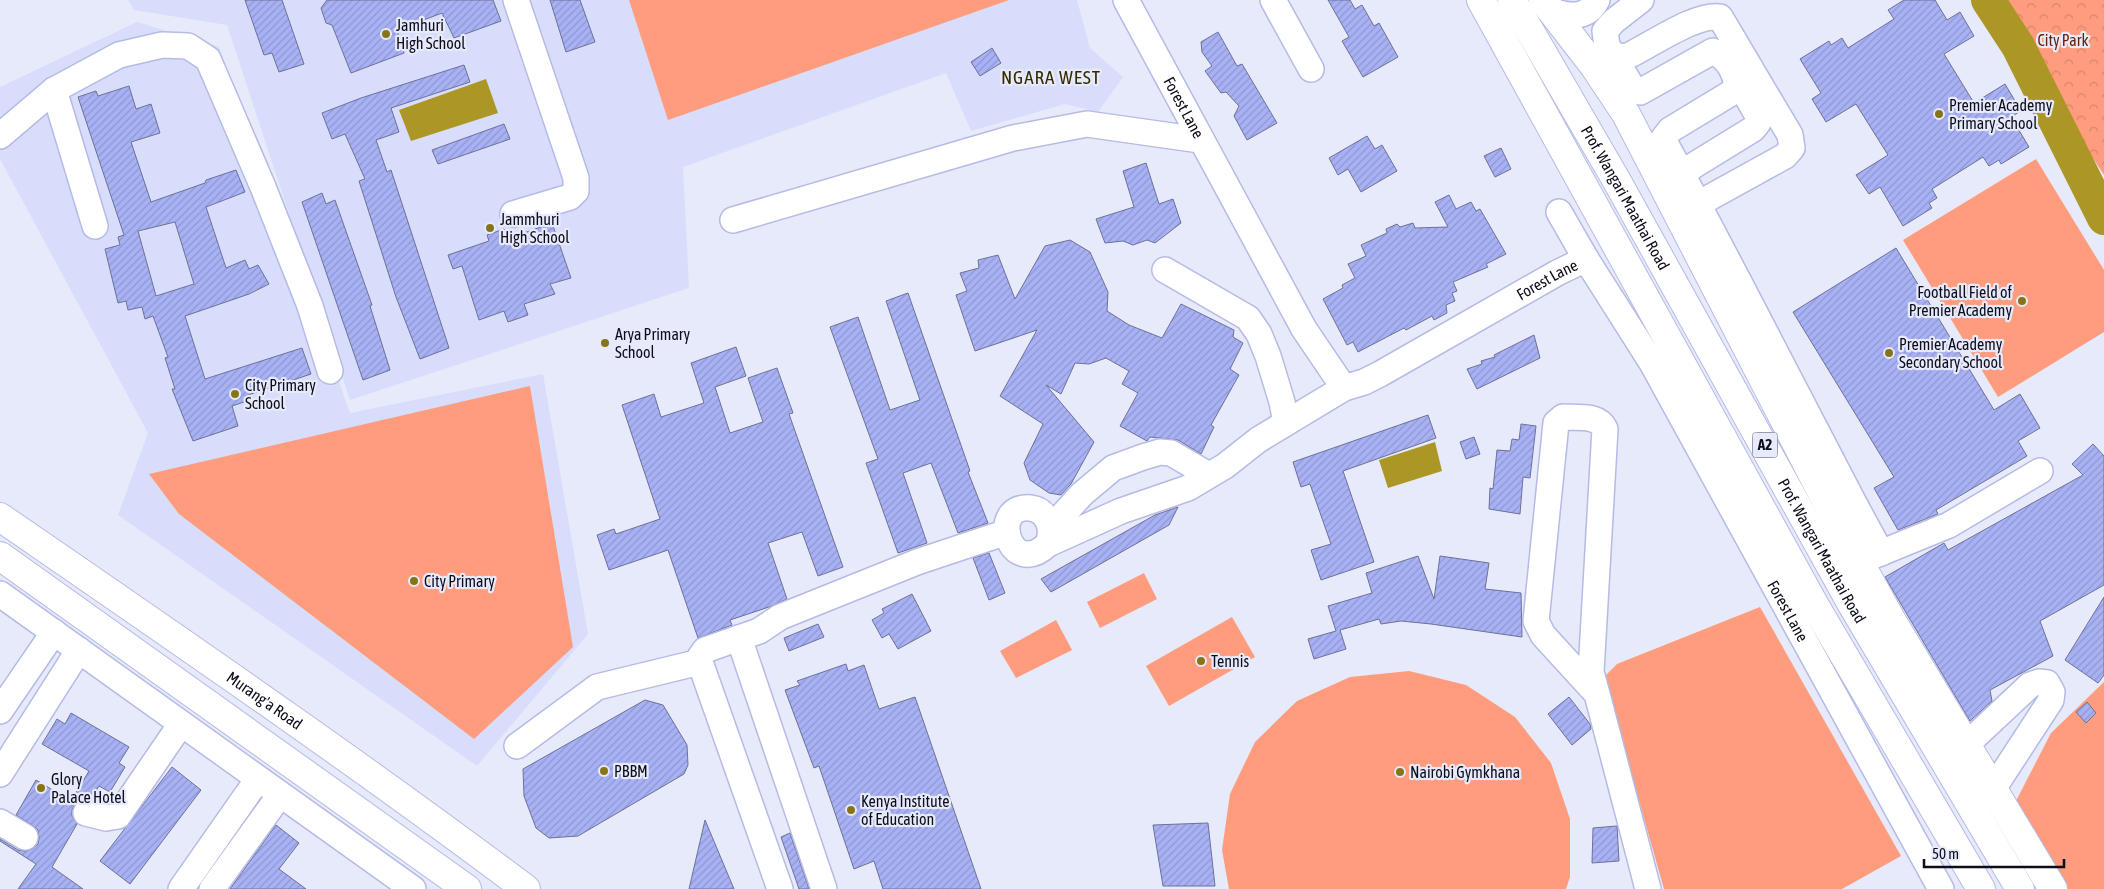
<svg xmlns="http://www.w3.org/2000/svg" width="2104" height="889" font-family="'Asap Condensed',sans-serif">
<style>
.built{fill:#d8ddfb}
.grass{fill:#fe9c7d}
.park{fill:url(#park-crowns)}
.water{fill:#ac9726}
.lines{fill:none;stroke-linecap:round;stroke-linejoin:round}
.river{stroke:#ac9726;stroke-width:34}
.building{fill:url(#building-hatch);stroke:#6c7197;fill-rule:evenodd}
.minor-casing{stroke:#b5bbe5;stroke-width:28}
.major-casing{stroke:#b5bbe5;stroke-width:30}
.highway-casing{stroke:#b5bbe5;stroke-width:30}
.minor{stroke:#fff;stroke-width:25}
.major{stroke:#fff;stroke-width:28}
.highway{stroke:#fff;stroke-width:28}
.poi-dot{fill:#867518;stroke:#e7eafb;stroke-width:2}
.labels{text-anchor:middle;stroke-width:4.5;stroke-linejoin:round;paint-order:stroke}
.shield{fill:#e7eafb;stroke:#4e4f5e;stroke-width:1}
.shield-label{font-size:15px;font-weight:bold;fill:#0c0d1b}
.poi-label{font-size:16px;fill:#0c0d1b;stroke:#e7eafb;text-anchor:start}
.park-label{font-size:16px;fill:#6d2004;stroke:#e7eafb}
.street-label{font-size:16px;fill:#0c0d1b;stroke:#e7eafb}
.quarter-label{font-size:19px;letter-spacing:1px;fill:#332b00;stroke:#e7eafb}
</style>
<defs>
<pattern id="park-crowns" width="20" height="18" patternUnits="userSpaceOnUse" patternTransform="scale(1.25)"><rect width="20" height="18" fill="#fe9c7d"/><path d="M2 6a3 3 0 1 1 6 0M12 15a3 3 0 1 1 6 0" fill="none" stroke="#d8856b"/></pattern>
<pattern id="building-hatch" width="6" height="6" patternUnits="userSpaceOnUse" patternTransform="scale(1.25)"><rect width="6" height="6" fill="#a8b1f4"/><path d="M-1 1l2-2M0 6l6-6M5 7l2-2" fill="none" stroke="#8f97d1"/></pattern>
</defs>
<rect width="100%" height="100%" fill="#e7eafb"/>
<!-- built -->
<g class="built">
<polygon points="128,0 1077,0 1090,48 1123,77 1098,112 1065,104 971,131 946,73 683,167 689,288 350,400 227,25 134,10"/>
<polygon points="137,22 219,47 350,413 543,374 588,634 477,766 118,515 148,433 0,159 0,87"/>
</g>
<!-- grass -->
<g class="grass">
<polygon points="629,0 1009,0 668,120"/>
<polygon points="2036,159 2104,270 2104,332 1998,397 1903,240"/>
<polygon points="530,386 573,647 474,739 179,514 149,474"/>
<polygon points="1144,573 1157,599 1100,628 1087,602"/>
<polygon points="1760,607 1901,856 1842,889 1664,889 1604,677 1617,664"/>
<polygon points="1232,617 1255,657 1169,706 1146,666"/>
<polygon points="1056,620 1072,650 1016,678 1000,651"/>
<polygon points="1409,671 1466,685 1515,717 1551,763 1570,819 1570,877 1566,889 1229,889 1222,850 1230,794 1255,742 1297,701 1350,677"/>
<polygon points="2104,682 2104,889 2067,889 2016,801 2051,733"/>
</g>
<!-- park -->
<polygon class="park" points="1988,0 2104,0 2104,175"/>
<!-- water -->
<g class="water">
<polygon points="486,79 498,113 411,141 399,110"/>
<polygon points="1435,442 1442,471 1388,488 1379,460"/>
</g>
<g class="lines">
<!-- river -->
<polyline class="river" points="1988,0 2018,46 2104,218"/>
</g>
<!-- building -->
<g class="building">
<polygon points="245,0 282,0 304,64 279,72 272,53 264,55"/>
<polygon points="327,0 493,0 501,21 454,38 442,13 397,30 404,53 351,73 332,25 326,23 321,8"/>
<polygon points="550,0 580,0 595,42 566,52"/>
<polygon points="1328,0 1350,0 1355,9 1362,5 1374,26 1379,23 1398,57 1363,77 1342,41 1349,37"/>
<polygon points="1904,0 1935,0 1947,20 1960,12 1974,36 1944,54 1974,103 2005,84 2021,111 2011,117 2029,147 2001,164 1999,160 1989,166 1983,157 1932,189 1937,198 1929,203 1932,208 1903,226 1880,187 1869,194 1856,175 1888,155 1856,104 1826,122 1812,99 1821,93 1800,59 1829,41 1831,45 1842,38 1848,48 1894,19 1888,10"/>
<polygon points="1218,32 1237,66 1242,64 1277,123 1247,140 1234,116 1239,106 1226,92 1221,93 1205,71 1212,66 1202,52 1201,42"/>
<polygon points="992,48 1001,63 980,76 971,62"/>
<polygon points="464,65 470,82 391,108 399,132 376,140 387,172 391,170 449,348 420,359 396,297 359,181 365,179 345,134 332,139 322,113 361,98"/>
<path d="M129,86L136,109L151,104L160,133L131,142L151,202L205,183L206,180L236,170L245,192L206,207L226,268L245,260L249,269L258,265L269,284L249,294L185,316L205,379L302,348L311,374L245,396L247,401L232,406L238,426L193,441L172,389H175L165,358L168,357L153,316L145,319L142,307L128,310L126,301L118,303L105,249L120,245L118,237L124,235L78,97L96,91L98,96ZM175,222L194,284L156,296L138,231Z"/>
<polygon points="504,124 510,139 438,164 432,150"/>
<polygon points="1367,136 1375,149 1382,145 1397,171 1361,192 1348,169 1338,175 1329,158"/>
<polygon points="1501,148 1511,169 1495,177 1484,156"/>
<polygon points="1146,163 1159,204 1173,199 1181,223 1155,243 1147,240 1133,245 1123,241 1105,243 1096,219 1134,207 1123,171"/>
<polygon points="322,193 326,204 335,200 372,305 370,306 390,370 363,380 302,202"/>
<polygon points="1449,195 1456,209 1471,202 1476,211 1480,209 1506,254 1486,264 1488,267 1453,282 1457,291 1452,293 1455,301 1446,305 1447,313 1434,320 1432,316 1406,330 1404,328 1358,352 1353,342 1347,345 1323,299 1343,288 1342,285 1355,278 1348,264 1366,256 1361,245 1387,233 1386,229 1397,224 1400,227 1413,223 1415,228 1448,227 1435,202"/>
<polygon points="552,223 571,278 550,284 555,294 524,304 528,315 508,322 504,311 479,320 462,266 453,269 448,255 489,241 487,235 504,229 507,239"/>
<polygon points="1070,240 1090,252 1108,292 1107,311 1129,325 1162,338 1181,304 1234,330 1233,337 1243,343 1230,369 1239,375 1211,425 1214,427 1201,454 1178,440 1150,437 1147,441 1120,426 1138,393 1122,384 1129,371 1106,358 1089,364 1075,363 1061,394 1046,385 1094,442 1071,484 1061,495 1049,493 1030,480 1024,463 1043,424 1000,396 1037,330 975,351 956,295 967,291 960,273 979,268 978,260 998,255 1015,299 1045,246"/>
<polygon points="1896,248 1994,410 2020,394 2040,428 2018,441 2027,456 1936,510 1938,514 1898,530 1874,488 1894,477 1793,312"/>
<polygon points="908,293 970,471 968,472 988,523 958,533 931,463 903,473 927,543 898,553 866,463 878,459 830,327 858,317 890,410 920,400 886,301"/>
<polygon points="1534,335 1540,358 1477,389 1467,369 1482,364 1481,361 1495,357 1494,355"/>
<polygon points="736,347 746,376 715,387 730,433 763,422 748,378 777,368 793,413 789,414 843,567 818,576 802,532 768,543 787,599 769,607 730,620 732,625 698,638 668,550 609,570 597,535 614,529 616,534 660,519 622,405 654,394 661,417 704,403 691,363"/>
<polygon points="1428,415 1436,438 1343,471 1374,562 1321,580 1311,550 1331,544 1310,484 1301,487 1293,462"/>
<polygon points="1521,424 1536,426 1530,478 1523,477 1520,514 1489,509 1490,488 1493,489 1497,450 1510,451 1512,439 1519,440"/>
<polygon points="1474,437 1480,454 1466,459 1460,442"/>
<polygon points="2093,444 2104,456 2104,585 2040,621 2053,656 1990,690 1992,701 1970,721 1885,577 1944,543 1948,550 2083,475 2072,464"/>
<polygon points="1178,507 1169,525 1051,592 1041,579 1155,515"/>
<polygon points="989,553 1005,593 989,600 973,558"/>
<polygon points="1418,556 1434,599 1440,556 1489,563 1485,589 1521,593 1522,637 1431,624 1401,621 1381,624 1379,619 1340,630 1346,649 1314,659 1308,639 1336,631 1328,606 1372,593 1366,573"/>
<polygon points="912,594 931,631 898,649 889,634 882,638 872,620 884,613 882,609"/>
<polygon points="2104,597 2104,675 2098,683 2065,660"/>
<polygon points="818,624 824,637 789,651 784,638"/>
<polygon points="846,664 848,671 864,665 879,709 915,697 981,889 883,889 874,861 854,869 819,766 814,768 785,690 800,685 797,681"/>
<polygon points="1569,697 1590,724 1591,729 1572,745 1548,714"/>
<polygon points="645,700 663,705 687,745 688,765 684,774 578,836 549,838 536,828 524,796 523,769"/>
<polygon points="2087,702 2096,713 2086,723 2076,712"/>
<polygon points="71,713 129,747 119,763 125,767 110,792 99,786 91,799 83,799 75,803 72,810 72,816 77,824 52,867 83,889 18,889 36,864 0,841 0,839 18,850 25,851 32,849 38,844 39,838 38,830 32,825 16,815 36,780 71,801 89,771 42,744 57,719 65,724"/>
<polygon points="172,767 201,790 130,884 100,861"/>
<polygon points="705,820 734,889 689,889"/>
<polygon points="1208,823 1215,886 1163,886 1153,825"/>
<polygon points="276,825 299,843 279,869 306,889 230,889"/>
<polygon points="1617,826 1619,861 1592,863 1593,828"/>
<polygon points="790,833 809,889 799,889 781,837"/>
</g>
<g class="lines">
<!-- minor casing -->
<g class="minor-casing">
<g id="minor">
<path id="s1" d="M1126,0L1304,329L1344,388"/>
<polyline points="1273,0 1311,69"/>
<path d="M1641,0L1614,21L1605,31L1607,46L1634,90L1640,92L1713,51C1728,59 1738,74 1736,90L1670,130L1663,139L1698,204"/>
<path d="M1550,11C1569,16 1587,20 1597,0"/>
<path d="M1607,46L1615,57L1628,56C1651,45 1696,13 1720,17L1790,135L1792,148L1785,156L1698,204L1739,282L1718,294"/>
<polyline points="54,90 95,226"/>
<polyline points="0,136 54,90 119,55 162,45 188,46 208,59 263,187 310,306 330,371"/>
<polyline points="1685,179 1688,169 1753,129 1758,123 1758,116 1733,72"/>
<polyline points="1559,212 1586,259"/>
<polyline points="513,214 570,197 576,191 576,178 516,0"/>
<polyline points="733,220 1013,138 1087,124 1200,140"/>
<polyline points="1165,270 1248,318 1259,334 1268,356 1282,402 1286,423"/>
<polyline points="1739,282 1856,507 1835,518"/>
<polyline points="1856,507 1881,553"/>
<polyline points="1051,528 1082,494 1113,468 1143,457 1160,452 1171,453 1209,475"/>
<path id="s2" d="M1048,544C1054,529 1048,510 1030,508C988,504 1009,581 1048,544L1121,511L1188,488L1225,466L1258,440L1286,423L1344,388L1364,382L1380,374L1557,273L1586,259L1652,363L1941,889"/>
<polyline points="1861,561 1949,525 2040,471"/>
<polyline points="0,594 413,889"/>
<polyline points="739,638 705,650 700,657 700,662 780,889"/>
<path d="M1597,694L1543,635L1536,621L1556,423L1563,417C1577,418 1598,414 1605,429L1591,672L1597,694L1648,889"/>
<polyline points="0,711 54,632"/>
<polyline points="1966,745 2030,685 2039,682 2047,683 2052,692 2051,700 1993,789"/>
<polyline points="517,746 597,687 700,662"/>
<polyline points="0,774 79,650"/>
<polyline points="86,813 106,818 118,816 181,724"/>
<polyline points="0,822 25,837"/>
<polyline points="181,889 258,779"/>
<polyline points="212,889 280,795"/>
<polyline points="824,889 739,638 759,631 780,617 917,562 1007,532"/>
</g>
</g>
<!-- major casing -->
<g class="major-casing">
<g id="major">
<polyline points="1481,0 1814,604 1981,889"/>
<path id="s3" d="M1512,0L1618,183L1851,603L2020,889"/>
<polyline points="1543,0 1594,66 1626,114 1835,518 1892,621 2053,889"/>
</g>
</g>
<!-- highway casing -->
<g class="highway-casing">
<g id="highway">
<path id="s4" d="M0,517C177,639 354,760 526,889"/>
<polyline points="0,556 467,889"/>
</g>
</g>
<!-- minor -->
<use href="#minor" class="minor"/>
<!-- major -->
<use href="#major" class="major"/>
<!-- highway -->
<use href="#highway" class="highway"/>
</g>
<!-- markers -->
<g class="poi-dot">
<circle cx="386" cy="34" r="5"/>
<circle cx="1939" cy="114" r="5"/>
<circle cx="490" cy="228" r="5"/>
<circle cx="2022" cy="301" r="5"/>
<circle cx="605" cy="343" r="5"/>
<circle cx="1889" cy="353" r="5"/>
<circle cx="235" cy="394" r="5"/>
<circle cx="414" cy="581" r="5"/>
<circle cx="1201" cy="661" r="5"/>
<circle cx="604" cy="771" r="5"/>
<circle cx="1400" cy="772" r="5"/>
<circle cx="41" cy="788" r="5"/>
<circle cx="851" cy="810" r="5"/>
</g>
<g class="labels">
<!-- shield labels -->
<rect class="shield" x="1752.5" y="432.5" width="25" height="25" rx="4"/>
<g class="shield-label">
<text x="1765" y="450">A2</text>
</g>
<!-- poi labels -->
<g class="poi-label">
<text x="396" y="31">Jamhuri<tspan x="396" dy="18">High School</tspan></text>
<text x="1949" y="111">Premier Academy<tspan x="1949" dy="18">Primary School</tspan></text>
<text x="500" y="225">Jammhuri<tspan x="500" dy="18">High School</tspan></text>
<text x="2012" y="298" text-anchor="end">Football Field of<tspan x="2012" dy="18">Premier Academy</tspan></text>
<text x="615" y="340">Arya Primary<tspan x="615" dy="18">School</tspan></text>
<text x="1899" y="350">Premier Academy<tspan x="1899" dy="18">Secondary School</tspan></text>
<text x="245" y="391">City Primary<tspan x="245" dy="18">School</tspan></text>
<text x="424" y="587">City Primary</text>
<text x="1211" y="667">Tennis</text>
<text x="614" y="777">PBBM</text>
<text x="1410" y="778">Nairobi Gymkhana</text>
<text x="51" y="785">Glory<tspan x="51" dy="18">Palace Hotel</tspan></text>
<text x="861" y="807">Kenya Institute<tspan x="861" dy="18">of Education</tspan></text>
</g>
<!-- park labels -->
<g class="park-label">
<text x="2063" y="46">City Park</text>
</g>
<!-- street labels -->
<g class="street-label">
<text dy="6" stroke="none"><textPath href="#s1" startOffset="122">Forest Lane</textPath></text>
<text dy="6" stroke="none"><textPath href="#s3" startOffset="228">Prof. Wangari Maathai Road</textPath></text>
<text dy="6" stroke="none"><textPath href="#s2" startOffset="709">Forest Lane</textPath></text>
<text dy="6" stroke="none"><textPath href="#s3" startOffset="632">Prof. Wangari Maathai Road</textPath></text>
<text dy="6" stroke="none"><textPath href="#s2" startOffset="1159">Forest Lane</textPath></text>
<text dy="6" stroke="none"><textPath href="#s4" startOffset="322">Murang'a Road</textPath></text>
</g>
<!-- quarter labels -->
<g class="quarter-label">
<text x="1051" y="84">NGARA WEST</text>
</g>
</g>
<!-- scale -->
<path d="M1924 859v8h140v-8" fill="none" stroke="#0c0d1b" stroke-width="2.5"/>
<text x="1932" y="859" font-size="15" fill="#0c0d1b" stroke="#e7eafb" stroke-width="4" paint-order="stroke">50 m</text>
</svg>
